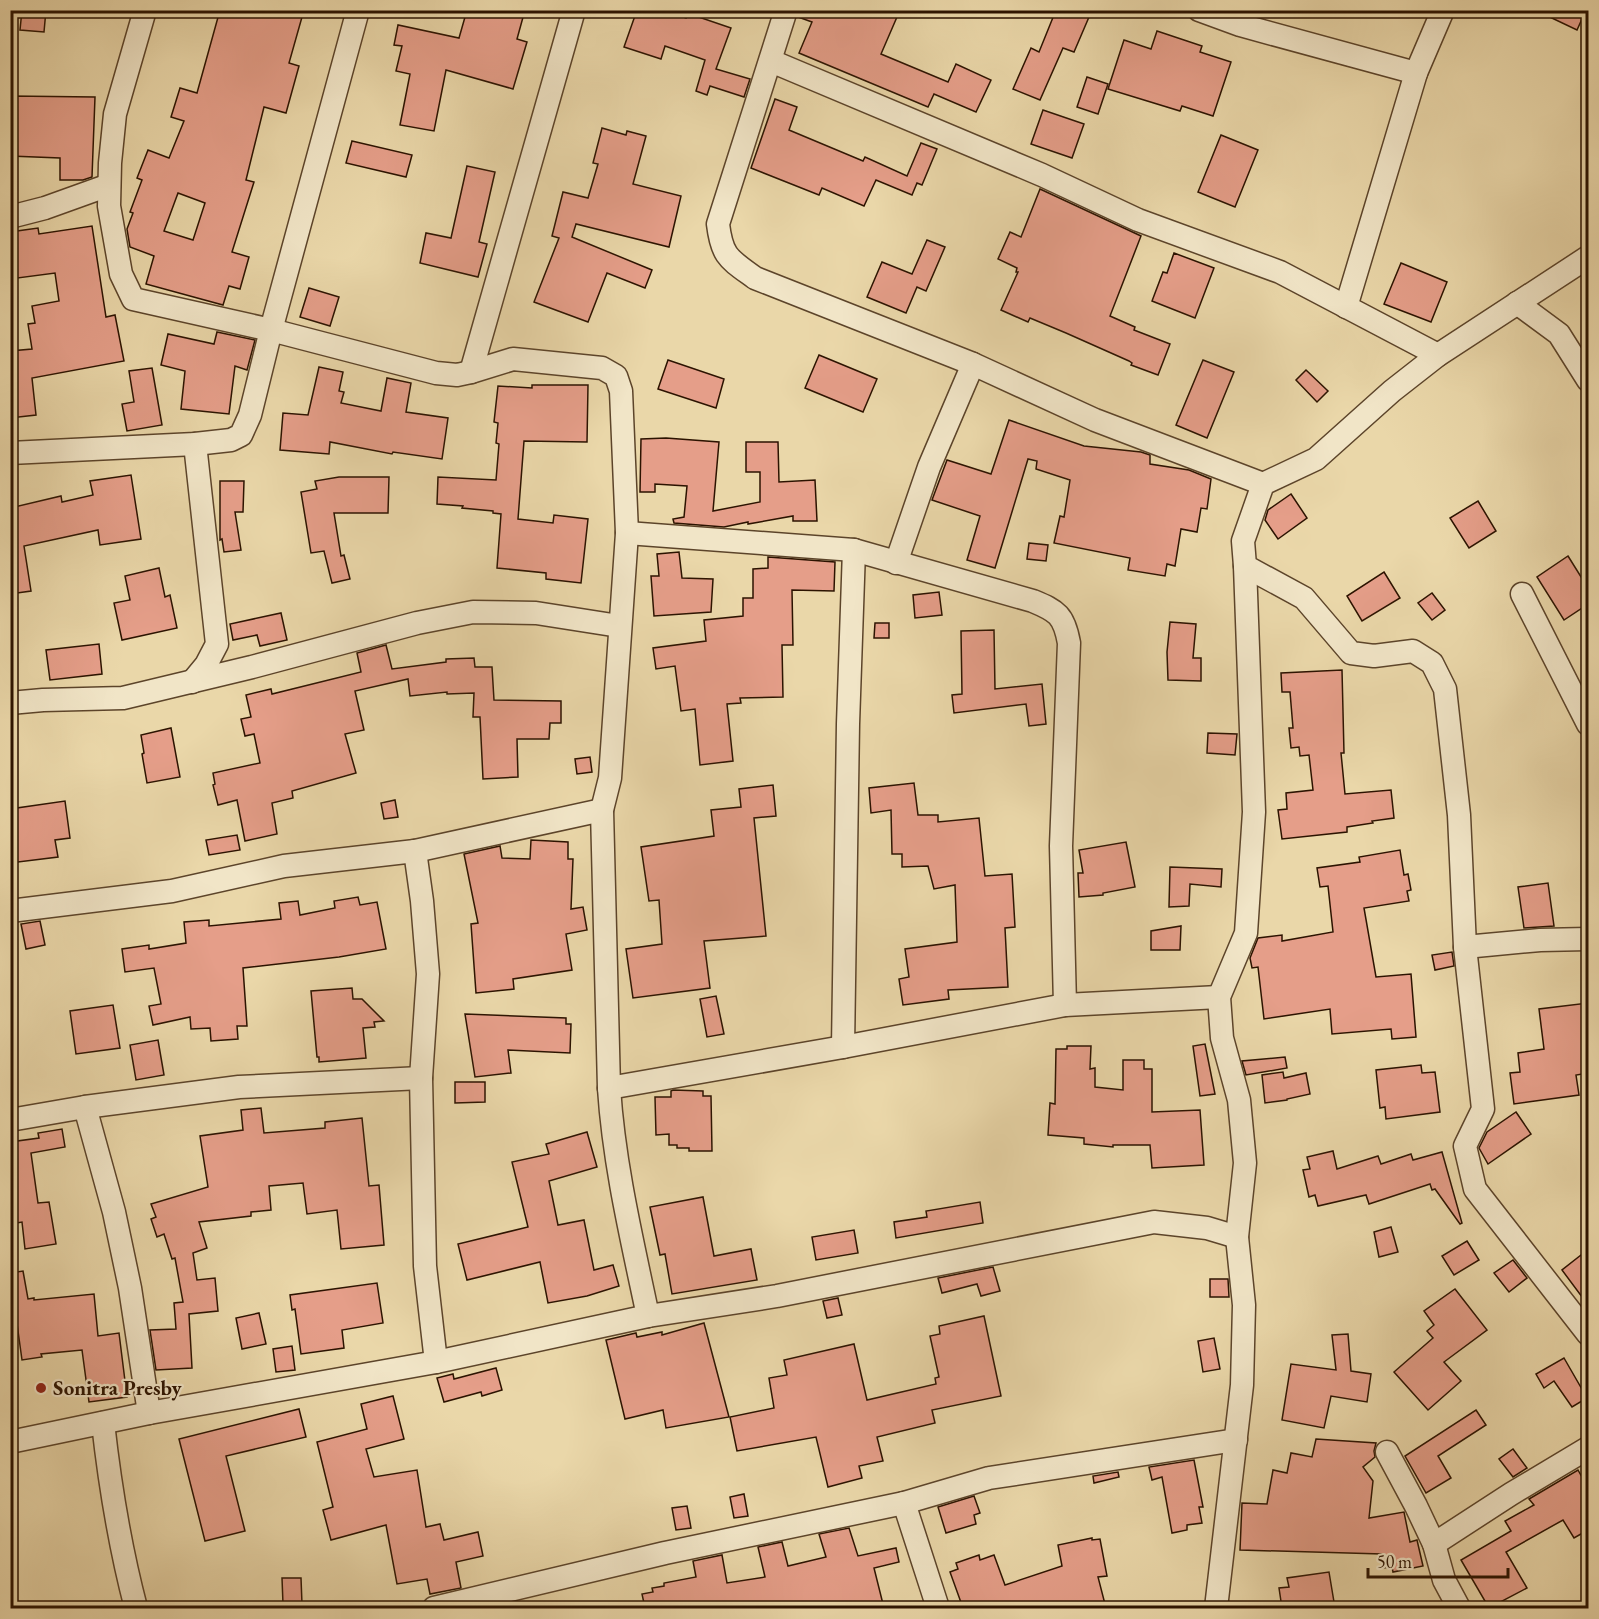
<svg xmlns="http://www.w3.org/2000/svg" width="1599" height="1619" font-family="'EB Garamond',serif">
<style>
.building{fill:#e59e89;stroke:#2c1300;stroke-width:1.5;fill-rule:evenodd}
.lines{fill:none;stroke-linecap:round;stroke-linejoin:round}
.minor-casing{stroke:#5c442a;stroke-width:25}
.minor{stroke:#f1e5c7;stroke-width:22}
.poi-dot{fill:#8f2418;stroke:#f1e5c7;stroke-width:2}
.labels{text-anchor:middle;stroke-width:4.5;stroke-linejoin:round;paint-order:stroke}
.poi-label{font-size:21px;font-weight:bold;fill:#2c1300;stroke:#f1e5c7;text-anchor:start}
</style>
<rect width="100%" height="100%" fill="#ead7a9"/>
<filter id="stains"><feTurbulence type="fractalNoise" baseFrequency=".00333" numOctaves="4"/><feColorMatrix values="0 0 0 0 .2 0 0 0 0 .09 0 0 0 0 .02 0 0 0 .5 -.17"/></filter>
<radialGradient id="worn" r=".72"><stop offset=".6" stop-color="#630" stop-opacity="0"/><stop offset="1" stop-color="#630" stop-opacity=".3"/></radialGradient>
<!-- building -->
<g class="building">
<polygon points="22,10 46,10 44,32 20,30"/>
<path d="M220,10H304L289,63L299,66L286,113L264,107L246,180L254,182L232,252L249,257L240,289L229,286L223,305L146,284L154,256L130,247L127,229L133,213L130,212L142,180L137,178L148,150L169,158L184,121L171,117L180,88L197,93ZM178,193L205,203L193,240L164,231Z"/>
<polygon points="467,10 525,10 517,39 527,42 513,89 446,70 434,131 400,125 410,74 396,71 402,46 394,45 398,25 459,38"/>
<polygon points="637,10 664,10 686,18 687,13 731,28 716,69 750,79 744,97 710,86 707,95 696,91 705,60 665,46 661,59 624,47"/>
<polygon points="799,10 900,10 881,54 948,82 956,64 991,80 976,112 934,94 928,107 799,53 812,22 798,17"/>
<polygon points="1056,10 1092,10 1074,52 1063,48 1040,100 1013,89 1031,48 1039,52"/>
<polygon points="1535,10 1586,10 1577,30"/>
<polygon points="1157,31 1202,46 1200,52 1231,62 1213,116 1182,106 1180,111 1108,89 1124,40 1151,49"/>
<polygon points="1087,77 1108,84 1098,114 1077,107"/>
<polygon points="10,96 95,97 92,177 83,180 60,180 60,158 10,156"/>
<polygon points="775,99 797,107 789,130 863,161 865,157 907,176 921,143 937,149 922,185 917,183 912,195 876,180 864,206 822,188 819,195 751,168"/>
<polygon points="1043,110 1084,124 1072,158 1031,144"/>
<polygon points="602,128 626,135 627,131 646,136 633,184 681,196 669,247 576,224 572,237 652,270 645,288 607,273 588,322 534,302 559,238 552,236 563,192 588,198 598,164 593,163"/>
<polygon points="1221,135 1258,150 1235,207 1198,192"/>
<polygon points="352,141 412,155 406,177 346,163"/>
<polygon points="467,166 495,172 479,242 487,244 478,277 420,263 426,233 451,238"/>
<polygon points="1040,189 1141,236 1110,316 1135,327 1134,330 1170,344 1158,375 1131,365 1132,363 1129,361 1066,333 1030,318 1028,322 1001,310 1018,272 1016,272 1017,268 998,259 1010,232 1021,237"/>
<polygon points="92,226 106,317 115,315 124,361 32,378 36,415 10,418 10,351 32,349 28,324 35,323 32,306 59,301 55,273 10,279 10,232 38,228 39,234"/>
<polygon points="927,240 945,247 926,291 917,287 906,313 867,297 882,262 912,274"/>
<polygon points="1174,253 1214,268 1195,318 1152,301 1163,272 1167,273"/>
<polygon points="1401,263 1447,282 1431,322 1384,304"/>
<polygon points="309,288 339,297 330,326 300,317"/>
<polygon points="217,332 255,340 247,370 235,366 229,414 181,409 185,371 161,365 168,334 214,344"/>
<polygon points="819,355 877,379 863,412 805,388"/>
<polygon points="668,360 724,379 716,408 658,389"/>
<polygon points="1203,360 1234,372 1207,438 1176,425"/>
<polygon points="319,367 343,372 339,391 344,392 341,403 381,411 387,378 411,383 406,412 448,418 442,459 393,452 392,454 330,442 329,454 280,450 283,413 308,415"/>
<polygon points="152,368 162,425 127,431 122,404 134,402 129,371"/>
<polygon points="1306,370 1328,391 1317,402 1296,380"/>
<polygon points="532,385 588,385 587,442 524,441 518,519 553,523 554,515 588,519 581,583 546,579 546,573 497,568 501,514 493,513 493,511 462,508 463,506 437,504 438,477 496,480 499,444 496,443 498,423 494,422 498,386 532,388"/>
<polygon points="1009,420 1084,446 1141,452 1150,455 1150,464 1189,470 1211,479 1207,509 1201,508 1197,532 1181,529 1175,566 1167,564 1165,576 1128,570 1130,558 1054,543 1060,516 1064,517 1070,480 1036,469 1037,461 1028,459 995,568 967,560 980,516 932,500 947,460 991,474"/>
<polygon points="666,438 719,442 713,511 760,502 760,472 746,472 746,442 778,442 779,482 815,480 817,521 793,521 793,516 748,524 748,522 724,527 674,523 673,519 684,517 687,486 655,484 655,492 640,492 641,439"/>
<polygon points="131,475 141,539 100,545 98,530 24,546 31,591 10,594 10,508 61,496 62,502 93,495 90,481"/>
<polygon points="339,477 389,477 388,513 334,513 341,556 344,555 350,579 332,583 324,551 311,553 301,492 317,489 315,481"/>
<polygon points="220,481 244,481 243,512 235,512 241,550 224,552 222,539 220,540"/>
<polygon points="1291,494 1307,518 1278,539 1265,520 1268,510"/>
<polygon points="1478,501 1496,531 1469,548 1450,518"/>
<polygon points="1029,543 1048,545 1046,561 1027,559"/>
<polygon points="679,552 682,578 713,579 711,612 654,616 651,576 659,576 657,554"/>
<polygon points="1568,556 1588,588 1588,604 1564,620 1537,577"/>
<polygon points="768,557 835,562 834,591 792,590 793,645 782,645 783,697 740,698 741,703 727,704 733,761 700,765 695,709 681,711 675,666 656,669 653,648 706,641 704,620 743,616 743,598 753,598 753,569 768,568"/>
<polygon points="159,568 165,597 170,595 177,628 122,640 114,603 130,600 125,576"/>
<polygon points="1384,572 1400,598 1362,621 1347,596"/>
<polygon points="939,592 942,615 915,618 913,595"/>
<polygon points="1432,593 1445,610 1432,620 1418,603"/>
<polygon points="281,613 287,640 260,646 257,635 233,640 230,624"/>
<polygon points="1170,622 1196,624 1193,658 1201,658 1201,681 1168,680 1167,652"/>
<polygon points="875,623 889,623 889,638 874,638"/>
<polygon points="994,630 995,689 1042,684 1046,724 1029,726 1026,704 954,713 952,695 962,694 961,631"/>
<polygon points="99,644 102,674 50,680 46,650"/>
<polygon points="386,645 392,669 446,662 446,659 474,658 475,667 492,667 494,700 561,701 561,723 550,723 549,739 517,739 518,777 483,779 480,717 473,717 474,693 447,694 447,692 410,696 408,679 355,691 364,730 345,734 356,773 292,791 293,798 272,803 277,834 245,841 237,800 218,805 213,785 215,784 213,773 260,763 254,734 245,736 241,719 251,717 246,695 271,689 272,694 361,672 357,653"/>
<polygon points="1342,670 1344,753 1341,753 1345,794 1391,790 1394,818 1372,821 1373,823 1347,827 1347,832 1282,839 1278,810 1287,809 1286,793 1313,790 1309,755 1300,756 1299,747 1291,748 1289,728 1293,728 1290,692 1282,692 1281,673"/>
<polygon points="171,728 180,777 147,783 142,754 144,753 141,735"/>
<polygon points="1208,733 1237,734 1235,755 1207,753"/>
<polygon points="590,757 592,772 577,774 575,759"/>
<polygon points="914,783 918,815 938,815 938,822 979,818 985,876 1012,874 1015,927 1005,928 1008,987 948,990 949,999 903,1005 899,979 909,977 905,949 957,942 955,885 934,889 928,866 902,867 902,854 892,854 891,810 871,813 869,788"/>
<polygon points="773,785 776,816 754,818 766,936 704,941 710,988 633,998 626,949 662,944 659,900 649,901 641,847 714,836 711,810 741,807 739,789"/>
<polygon points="395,800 398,817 384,819 381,803"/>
<polygon points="65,801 70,838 55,840 58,857 10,863 10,809"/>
<polygon points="237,835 240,850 209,855 206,840"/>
<polygon points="531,840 568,842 568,859 573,859 571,909 583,907 587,930 566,934 572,970 513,979 514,989 476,993 471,924 478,923 464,854 500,846 502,858 530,859"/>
<polygon points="1126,842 1135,887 1103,893 1103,895 1079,897 1078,873 1083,873 1079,850"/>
<polygon points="1400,850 1404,875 1408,874 1411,890 1407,891 1409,901 1364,908 1376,977 1411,974 1416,1037 1392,1039 1391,1029 1332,1034 1330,1009 1264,1019 1258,967 1252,968 1250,958 1258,938 1282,935 1282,941 1333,932 1328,886 1320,887 1317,868 1360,862 1359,857"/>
<polygon points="1170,867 1222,869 1221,887 1190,884 1189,906 1169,907"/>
<polygon points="1548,883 1554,926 1524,928 1518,887"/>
<polygon points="358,897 360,905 377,902 386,949 339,957 243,968 247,1026 237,1026 238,1039 211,1041 210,1028 191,1029 190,1017 153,1025 149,1006 161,1004 154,968 125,972 122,949 149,945 149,949 186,943 184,922 209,920 209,926 281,919 279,903 298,901 300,915 335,908 334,901"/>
<polygon points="40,921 45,945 26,949 21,924"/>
<polygon points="1181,926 1180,950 1151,950 1151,931"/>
<polygon points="1452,952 1454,966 1435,970 1432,955"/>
<polygon points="352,988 353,999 362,999 384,1021 374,1022 375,1027 363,1028 366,1058 319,1062 319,1057 317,1057 311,991"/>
<polygon points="716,996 724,1034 707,1037 700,999"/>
<polygon points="1588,1003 1588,1073 1576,1075 1579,1095 1514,1104 1510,1073 1520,1072 1518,1053 1544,1049 1539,1009"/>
<polygon points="113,1005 120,1048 76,1054 70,1011"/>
<polygon points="465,1014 566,1018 566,1024 571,1024 570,1053 508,1050 511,1073 475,1077"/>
<polygon points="158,1040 164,1075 136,1080 130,1045"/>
<polygon points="1205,1044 1215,1094 1200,1096 1193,1046"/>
<polygon points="1067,1046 1091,1046 1090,1069 1095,1068 1095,1087 1123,1090 1123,1060 1144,1060 1144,1069 1152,1069 1152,1112 1200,1110 1204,1165 1152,1168 1150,1145 1113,1145 1113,1147 1084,1144 1084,1138 1048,1135 1050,1103 1055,1104 1056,1049 1067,1049"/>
<polygon points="1285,1057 1287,1068 1246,1075 1242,1061"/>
<polygon points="1421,1065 1422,1073 1435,1072 1440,1112 1386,1119 1385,1107 1380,1108 1376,1070"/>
<polygon points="1283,1072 1284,1078 1306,1073 1310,1094 1287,1099 1287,1100 1265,1103 1262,1075"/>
<polygon points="455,1082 485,1082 485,1102 455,1103"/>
<polygon points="673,1090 703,1091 703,1096 711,1096 712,1151 689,1151 689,1148 677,1148 677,1145 669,1145 669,1134 656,1135 655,1097 671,1097 671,1091"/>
<polygon points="261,1108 264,1133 325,1128 325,1122 362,1118 369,1186 379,1185 384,1245 341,1249 337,1210 307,1214 303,1183 269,1186 271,1210 251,1212 251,1216 199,1222 207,1248 193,1253 197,1280 215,1278 218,1311 189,1314 192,1368 156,1370 150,1330 176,1329 174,1303 183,1302 175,1258 172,1259 164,1234 157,1237 151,1219 156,1217 151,1204 208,1187 200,1136 243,1130 241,1110"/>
<polygon points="1516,1112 1531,1134 1488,1164 1479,1148 1487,1132"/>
<polygon points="62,1129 65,1147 31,1153 38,1203 49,1202 56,1244 25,1249 22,1222 10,1224 10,1142 39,1138 38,1133"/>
<polygon points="587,1132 597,1167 549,1181 558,1225 584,1220 594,1270 613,1265 619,1286 587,1296 548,1303 540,1262 467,1280 458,1244 528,1227 512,1162 549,1154 546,1144"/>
<polygon points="1333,1151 1337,1169 1378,1156 1381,1164 1411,1154 1413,1160 1442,1152 1462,1223 1460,1224 1435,1189 1432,1190 1430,1184 1369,1204 1366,1195 1318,1206 1315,1195 1309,1197 1303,1170 1310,1169 1307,1157"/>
<polygon points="703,1197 714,1256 751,1249 757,1280 672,1294 665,1254 660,1255 650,1207"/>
<polygon points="980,1202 983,1223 896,1238 894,1222 927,1217 926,1211"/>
<polygon points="1391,1227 1398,1252 1379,1257 1374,1232"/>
<polygon points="854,1230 858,1253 816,1260 812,1237"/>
<polygon points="1467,1241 1479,1260 1454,1275 1442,1256"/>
<polygon points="1581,1255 1588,1265 1588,1305 1562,1270"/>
<polygon points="1513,1260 1527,1278 1509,1292 1494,1273"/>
<polygon points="993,1267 1000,1291 981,1296 977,1284 942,1293 938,1278"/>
<polygon points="23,1271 28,1299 34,1298 34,1300 94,1294 98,1336 119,1333 127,1397 89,1402 82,1350 41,1354 42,1357 22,1360 10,1273"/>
<polygon points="1210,1279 1228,1279 1229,1297 1210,1297"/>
<polygon points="377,1283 383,1323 342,1330 344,1348 301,1354 295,1309 292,1310 290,1295"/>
<polygon points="1455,1289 1487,1330 1444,1362 1461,1381 1428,1410 1394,1372 1433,1338 1427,1331 1434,1325 1424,1311"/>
<polygon points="838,1298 842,1315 827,1318 823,1301"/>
<polygon points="259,1313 266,1344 242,1349 236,1318"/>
<polygon points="984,1316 1001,1396 932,1410 935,1423 877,1437 883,1461 859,1466 862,1478 828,1487 816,1437 737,1451 730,1417 774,1408 769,1378 787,1375 784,1360 854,1344 867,1400 936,1384 935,1378 939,1377 930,1336 940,1334 939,1326"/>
<polygon points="704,1323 729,1417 666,1428 663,1410 625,1419 606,1340 636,1333 637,1337 662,1332 662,1335"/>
<polygon points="1348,1334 1351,1371 1371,1374 1367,1402 1331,1396 1324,1428 1282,1420 1291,1364 1336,1370 1332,1335"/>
<polygon points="1214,1338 1220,1369 1203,1372 1198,1341"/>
<polygon points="292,1346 295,1370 276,1372 273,1349"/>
<polygon points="1564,1358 1587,1398 1572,1407 1554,1381 1544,1388 1536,1374"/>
<polygon points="496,1368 502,1390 482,1396 481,1392 444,1402 437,1378 453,1374 454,1379"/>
<polygon points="393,1396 404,1439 366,1449 374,1477 417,1470 426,1527 440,1524 444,1540 478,1532 483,1556 456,1562 461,1588 430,1594 427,1579 397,1584 386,1525 331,1540 323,1510 333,1507 317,1442 367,1429 361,1404"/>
<polygon points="299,1409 306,1437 226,1456 245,1531 205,1541 179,1439"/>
<polygon points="1476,1410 1486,1425 1438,1456 1451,1478 1426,1493 1405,1456"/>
<polygon points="1316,1439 1376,1443 1374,1451 1375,1457 1363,1467 1373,1481 1369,1518 1404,1512 1410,1542 1417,1540 1423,1566 1393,1572 1392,1567 1383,1568 1382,1554 1240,1550 1242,1503 1267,1504 1273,1470 1287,1473 1291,1453 1312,1457"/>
<polygon points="1513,1449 1527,1468 1513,1477 1499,1459"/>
<polygon points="1194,1460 1203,1507 1199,1507 1202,1523 1187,1525 1187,1530 1172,1533 1162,1477 1152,1480 1149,1467"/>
<polygon points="1578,1470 1588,1488 1588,1530 1574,1538 1563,1520 1506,1552 1527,1588 1489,1608 1461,1560 1511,1531 1505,1521 1534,1505 1529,1499"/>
<polygon points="1118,1472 1119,1477 1094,1483 1093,1476"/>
<polygon points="744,1494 748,1516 734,1518 730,1497"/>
<polygon points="974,1496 980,1513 974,1515 976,1524 946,1533 938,1507"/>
<polygon points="687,1506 691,1528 676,1530 672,1508"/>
<polygon points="849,1528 858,1556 896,1548 899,1562 874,1568 884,1608 645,1608 642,1594 653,1592 652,1588 664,1586 664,1583 696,1577 693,1561 722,1555 727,1583 765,1577 758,1547 782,1542 788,1566 826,1557 819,1534"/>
<polygon points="1092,1538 1092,1540 1100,1539 1107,1576 1098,1577 1106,1608 1015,1608 1013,1603 999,1608 963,1608 950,1572 958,1569 956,1563 979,1555 980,1560 994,1555 1005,1585 1062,1566 1058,1545"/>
<polygon points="1329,1572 1335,1608 1282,1608 1279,1588 1289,1587 1287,1578"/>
<polygon points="282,1578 301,1578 302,1604 283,1604"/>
</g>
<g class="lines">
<!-- minor casing -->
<g class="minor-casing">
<g id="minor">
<path d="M145,10L115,114L110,163L109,206L121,274L133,299L271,330L436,373L457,375L471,372L513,359L602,368L616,376L621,391L627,533L610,778L602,810L609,1088C614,1165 632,1240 648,1316"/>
<path d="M786,10L718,224C722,257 729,259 755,278L973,364L1095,420L1263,484"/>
<polyline points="1199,10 1240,25 1416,73"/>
<polyline points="771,61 1042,175 1138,220 1280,272 1438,355"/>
<polyline points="10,217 45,208 109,185"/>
<polyline points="1588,257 1438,355 1392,391 1316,459 1263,484 1243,541 1245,566 1304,598 1351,653 1374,656 1413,651 1432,663 1445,689 1459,815 1465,947 1483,1109 1465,1146 1475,1189 1588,1334"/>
<polyline points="1517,303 1559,334 1588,380"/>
<polyline points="1346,307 1416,73 1443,10"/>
<polyline points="471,372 574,10"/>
<polyline points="10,453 195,444 231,440 241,435 250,415 271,330 358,10"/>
<path d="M627,533L854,550L1033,601C1057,611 1064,615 1069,643L1061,846L1065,1005"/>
<polyline points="896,563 929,467 973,364"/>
<polyline points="1522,594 1588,724"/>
<polyline points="192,682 206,665 217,644 195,444"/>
<polyline points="10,703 43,700 123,698 252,667 417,623 473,612 536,613 619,626"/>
<polyline points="415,851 422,901 428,974 421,1078 425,1266 436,1362"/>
<polyline points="10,911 172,891 284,866 415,851 602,810"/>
<polyline points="1465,947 1540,940 1588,939"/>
<polyline points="843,1047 848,724 854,550"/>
<polyline points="609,1088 843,1047 1065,1005 1219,997"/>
<polyline points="85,1107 114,1212 130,1288 149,1413"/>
<polyline points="10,1120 85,1107 239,1087 421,1078"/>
<path d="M103,1423C110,1486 120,1547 136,1608"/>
<polyline points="10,1442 149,1413 436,1362 648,1316 777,1296 1154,1222 1207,1228 1237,1237"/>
<polyline points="1387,1452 1416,1506 1434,1544 1444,1580 1459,1608"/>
<polyline points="904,1503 938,1608"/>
<polyline points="1434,1544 1511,1494 1588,1448"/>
<polyline points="434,1608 665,1553 904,1503 989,1478 1236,1440"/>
<polyline points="1216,1608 1242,1385 1244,1305 1237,1237 1245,1163 1239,1100 1222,1038 1219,997 1246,933 1254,812 1245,566"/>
</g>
</g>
<!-- minor -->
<use href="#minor" class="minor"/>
</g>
<!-- markers -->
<circle class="poi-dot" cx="41" cy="1388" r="6"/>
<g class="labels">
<!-- poi labels -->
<g class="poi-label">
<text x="53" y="1395">Sonitra Presby</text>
</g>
</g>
<!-- margin -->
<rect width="1599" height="1619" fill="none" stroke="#ead7a9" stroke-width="36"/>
<rect x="12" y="12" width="1575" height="1595" fill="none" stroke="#2c1300" stroke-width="3"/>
<rect x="18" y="18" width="1563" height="1583" fill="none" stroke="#2c1300" stroke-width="1.5"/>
<!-- scale -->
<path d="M1368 1568v9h140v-9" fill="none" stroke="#2c1300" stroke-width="3"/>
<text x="1377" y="1568" font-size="18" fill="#2c1300" stroke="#f1e5c7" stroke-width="4.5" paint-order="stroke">50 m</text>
<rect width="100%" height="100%" filter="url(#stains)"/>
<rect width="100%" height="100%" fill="url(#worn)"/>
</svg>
